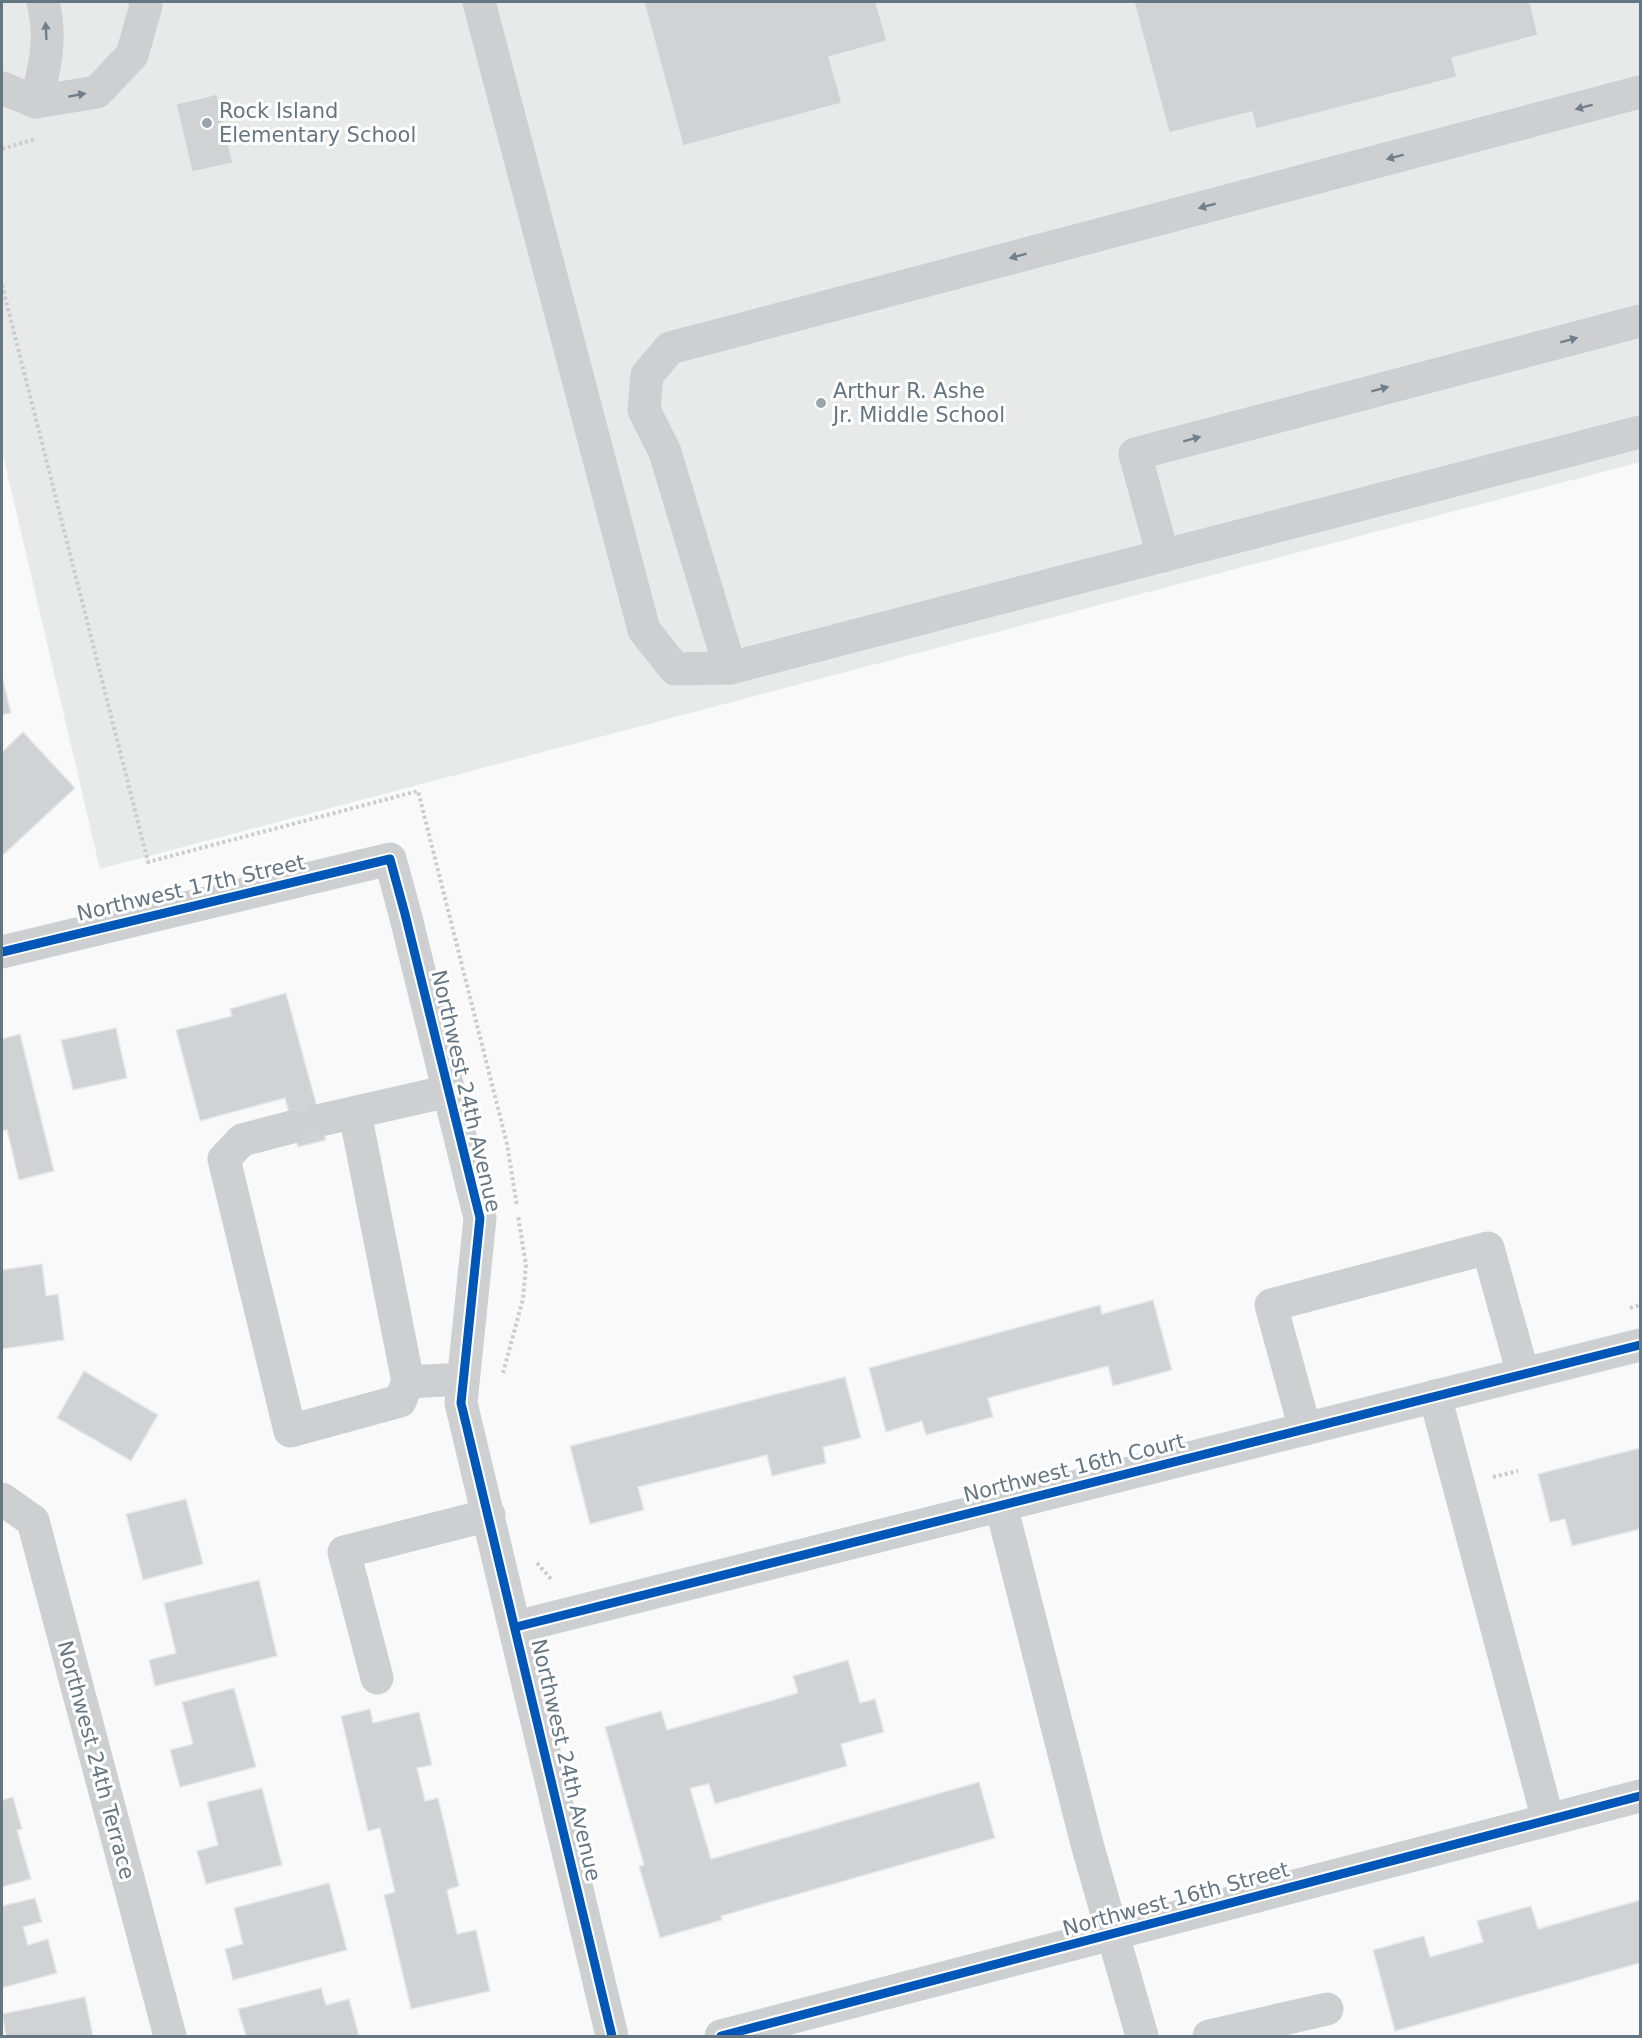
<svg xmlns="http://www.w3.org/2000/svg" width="1642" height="2038" font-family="'DejaVu Sans',sans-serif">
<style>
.built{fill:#e8e9e9}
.building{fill:#d0d2d3;stroke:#e8e8e8;stroke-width:1.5}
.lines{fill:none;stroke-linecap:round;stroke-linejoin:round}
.path{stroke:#cbcccd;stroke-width:4;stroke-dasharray:3 3;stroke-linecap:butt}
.minor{stroke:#cecfd0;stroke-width:33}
.cycleway-casing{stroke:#fff;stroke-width:13}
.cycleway{stroke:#0057b8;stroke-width:9}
.oneway{fill:#707f8b}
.poi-dot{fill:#99a4ac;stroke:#fff;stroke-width:2}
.labels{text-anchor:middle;stroke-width:6;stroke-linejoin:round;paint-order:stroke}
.poi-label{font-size:21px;fill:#657683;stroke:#fff;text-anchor:start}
.street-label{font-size:21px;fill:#657683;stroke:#fff}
</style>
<rect width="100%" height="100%" fill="#f9f9f9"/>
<!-- built -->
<polygon class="built" points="2,2 1640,2 1640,462 100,869 2,451"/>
<!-- building -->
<g class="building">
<polygon points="644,2 876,2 887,41 829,57 842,103 683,146"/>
<polygon points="1134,2 1530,2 1538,35 1452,58 1457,77 1256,129 1252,112 1169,133"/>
<polygon points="217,94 233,163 192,172 176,104"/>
<polygon points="2,676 11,713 2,715"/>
<polygon points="23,732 75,788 2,856 2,752"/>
<polygon points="286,993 326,1140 298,1147 285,1098 200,1121 176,1030 232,1016 230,1009"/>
<polygon points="116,1028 127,1078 73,1090 61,1040"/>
<polygon points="20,1034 54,1171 19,1180 7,1130 2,1131 2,1039"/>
<polygon points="42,1264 46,1296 58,1294 64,1340 2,1349 2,1270"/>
<polygon points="1153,1300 1172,1370 1113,1386 1108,1366 988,1398 993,1417 926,1435 922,1421 886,1432 869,1368 1100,1305 1102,1314"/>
<polygon points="84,1371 158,1415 131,1461 57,1418"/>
<polygon points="845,1377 861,1438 823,1447 826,1463 772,1476 767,1455 638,1487 644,1510 590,1524 570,1446"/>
<polygon points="1640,1448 1640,1529 1572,1546 1565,1519 1550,1522 1538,1474"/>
<polygon points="186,1499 203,1564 143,1580 126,1514"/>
<polygon points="259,1580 277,1656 155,1686 149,1660 176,1653 164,1603"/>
<polygon points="848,1660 860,1703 875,1699 884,1732 841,1744 847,1766 715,1804 709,1784 690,1788 711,1859 979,1782 995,1838 721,1916 722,1920 660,1938 639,1866 644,1865 605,1727 661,1711 667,1730 798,1693 793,1676"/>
<polygon points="234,1688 256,1767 180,1787 170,1750 193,1744 182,1702"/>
<polygon points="370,1709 373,1723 419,1712 432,1765 417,1768 425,1801 438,1798 459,1886 447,1890 457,1934 476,1930 490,1991 411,2009 384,1895 395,1892 380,1828 368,1831 341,1716"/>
<polygon points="262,1788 282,1865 206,1884 197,1851 218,1845 207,1802"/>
<polygon points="13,1797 22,1829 17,1830 31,1879 2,1887 2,1800"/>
<polygon points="329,1883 347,1950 233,1980 225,1949 243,1944 234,1908"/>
<polygon points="35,1898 42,1922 23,1927 28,1945 48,1939 57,1973 2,1988 2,1906"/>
<polygon points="1640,1900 1640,1963 1395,2031 1373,1950 1424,1936 1430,1957 1483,1942 1477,1921 1531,1906 1538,1929"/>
<polygon points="321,1988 326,2005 349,1999 359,2036 246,2036 238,2009"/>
<polygon points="85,1997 93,2036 6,2036 2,2014"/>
</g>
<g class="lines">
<!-- path -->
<g class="path">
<polyline points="2,149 35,139"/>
<polyline points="2,285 148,862 418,791 507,1144 517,1206"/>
<polyline points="1630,1308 1640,1305"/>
<polyline points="503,1373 523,1299 526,1265 518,1216"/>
<polyline points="1493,1477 1518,1471"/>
<polyline points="537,1563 552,1580"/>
</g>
<!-- minor -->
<g class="minor">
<polyline points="479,2 644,630 675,669 730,668 1640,432"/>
<polyline points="2,88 36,102 97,92 132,55 146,6 145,2"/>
<path d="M36,102C45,67 52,38 43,2"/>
<polyline points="1163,556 1135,454 1640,321"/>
<polyline points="730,668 665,452 644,410 647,375 670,348 1640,92"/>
<polyline points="2,952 390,859 405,914 480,1218 461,1403 612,2036"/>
<polyline points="321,1120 449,1091"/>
<polyline points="292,1127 242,1140 224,1159 290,1431 400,1401 408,1382 355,1113"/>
<polyline points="408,1382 463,1379"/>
<polyline points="1435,1396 1548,1820"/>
<polyline points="1305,1429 1271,1305 1488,1248 1523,1374"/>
<polyline points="2,1499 33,1521 170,2036"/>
<polyline points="1001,1505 1087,1844 1142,2036"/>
<polyline points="516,1627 1640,1345"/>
<polyline points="377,1678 344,1552 489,1515"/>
<polyline points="721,2036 1640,1796"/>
<polyline points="1209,2036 1327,2009"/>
</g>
<!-- cycleway casing -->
<g class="cycleway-casing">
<g id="cycleway">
<polyline points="2,952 390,859 405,914 480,1218 461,1403 612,2036"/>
<polyline points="516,1627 1640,1345"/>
<polyline points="721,2036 1640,1796"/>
</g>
</g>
<!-- cycleway -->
<use href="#cycleway" class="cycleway"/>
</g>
<!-- one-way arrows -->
<defs><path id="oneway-solid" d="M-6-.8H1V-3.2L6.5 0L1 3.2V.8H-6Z" transform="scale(1.5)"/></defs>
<g class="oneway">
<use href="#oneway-solid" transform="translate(46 31) rotate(-93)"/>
<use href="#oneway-solid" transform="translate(77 95) rotate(-10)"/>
<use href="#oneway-solid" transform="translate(1584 107) rotate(165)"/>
<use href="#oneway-solid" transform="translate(1395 157) rotate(165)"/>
<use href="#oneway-solid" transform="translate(1207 206) rotate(165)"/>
<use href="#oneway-solid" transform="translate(1018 256) rotate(165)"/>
<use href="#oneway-solid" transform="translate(1569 340) rotate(-15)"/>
<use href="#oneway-solid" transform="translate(1380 389) rotate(-15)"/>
<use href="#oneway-solid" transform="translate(1192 439) rotate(-15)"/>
</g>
<!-- markers -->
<g class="poi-dot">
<circle cx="207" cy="123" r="6"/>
<circle cx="821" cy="403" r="6"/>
</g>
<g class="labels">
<!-- poi labels -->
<g class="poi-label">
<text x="219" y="118">Rock Island<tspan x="219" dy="24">Elementary School</tspan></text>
<text x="833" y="398">Arthur R. Ashe<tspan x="833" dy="24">Jr. Middle School</tspan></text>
</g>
<!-- street labels -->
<g class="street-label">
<text transform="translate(191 888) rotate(-13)" y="7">Northwest 17th Street</text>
<text transform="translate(466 1091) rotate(77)" y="7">Northwest 24th Avenue</text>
<text transform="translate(1074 1468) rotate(-14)" y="7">Northwest 16th Court</text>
<text transform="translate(96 1760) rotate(75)" y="7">Northwest 24th Terrace</text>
<text transform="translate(566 1760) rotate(77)" y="7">Northwest 24th Avenue</text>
<text transform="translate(1176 1899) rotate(-15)" y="7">Northwest 16th Street</text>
</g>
</g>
<!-- border -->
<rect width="1642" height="2038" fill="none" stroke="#657683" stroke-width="6"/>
</svg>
